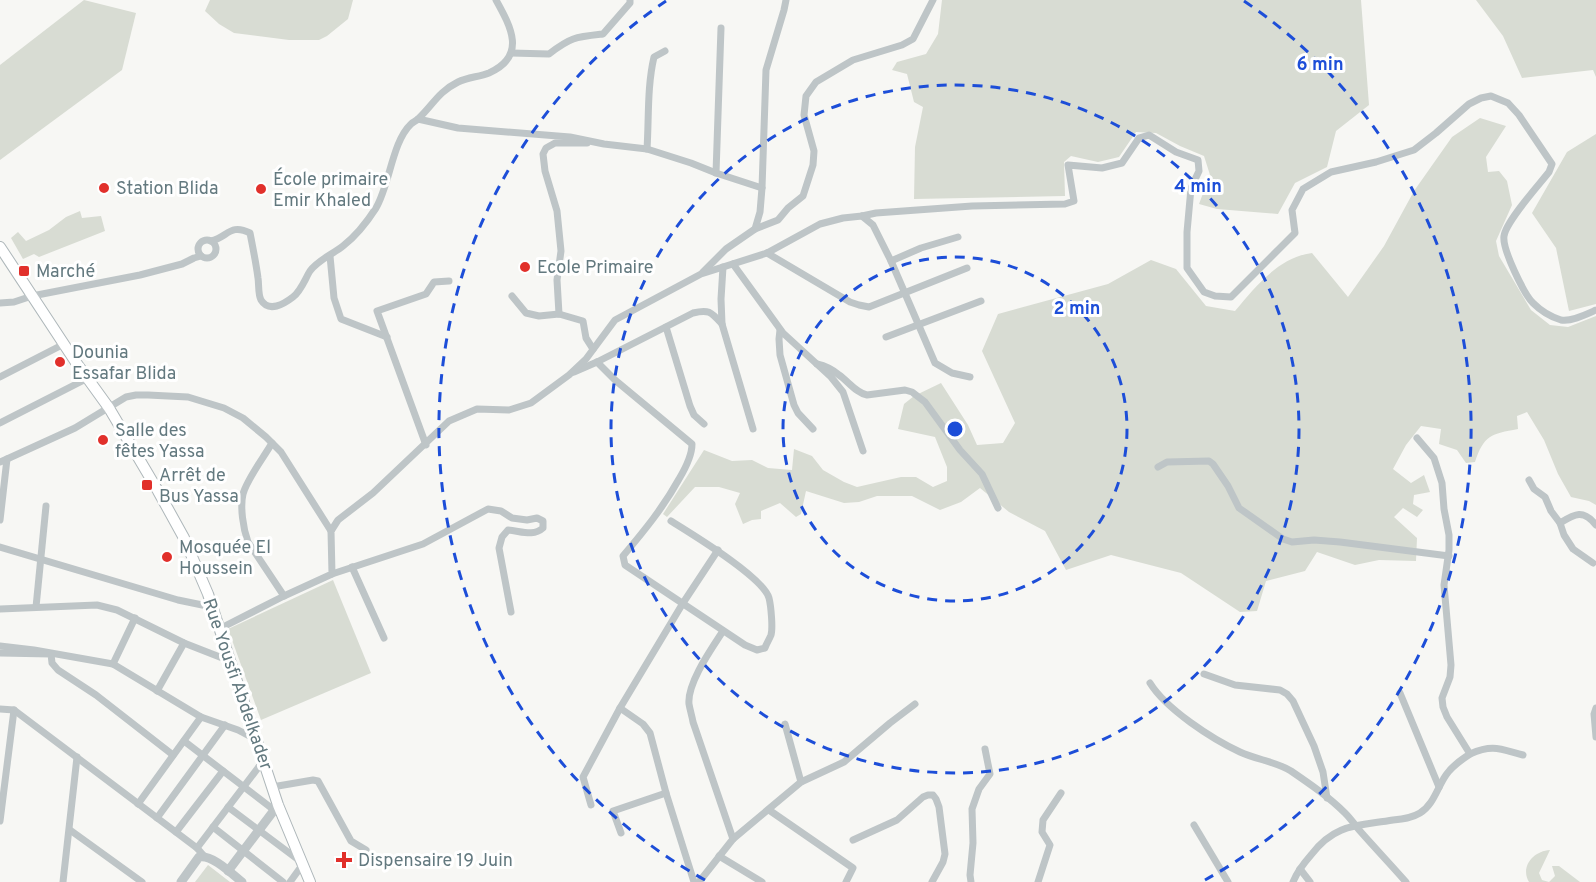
<svg xmlns="http://www.w3.org/2000/svg" width="1596" height="882" font-family="Overpass,sans-serif">
<style>
.green{fill:#d8dcd3}
.lines{fill:none;stroke-linecap:round;stroke-linejoin:round}
.secondary-casing{stroke:#aeb7ba;stroke-width:12}
.minor{stroke:#bec5c7;stroke-width:7}
.tertiary{stroke:#bec5c7;stroke-width:9}
.secondary{stroke:#fff;stroke-width:10}
.ring{fill:none;stroke:#1d4ed8;stroke-width:3;stroke-dasharray:10 8}
.poi-dot{fill:#e1302b;stroke:#fff;stroke-width:2}
.labels{text-anchor:middle;stroke-width:6;stroke-linejoin:round;paint-order:stroke}
.poi-label{font-size:18px;fill:#63797f;stroke:#fff;text-anchor:start}
.street-label{font-size:18px;fill:#63797f;stroke:#fff}
.centre{fill:#1d4ed8;stroke:#fff;stroke-width:3}
.ring-label{font-size:18px;text-anchor:middle;font-weight:bold;fill:#1d4ed8;stroke:#fff;stroke-width:6;stroke-linejoin:round;paint-order:stroke}
</style>
<rect width="100%" height="100%" fill="#f7f7f4"/>
<!-- green -->
<g class="green">
<polygon points="84,0 136,13 122,70 0,160 0,65"/>
<polygon points="210,0 353,0 348,19 327,36 319,40 289,40 234,33 219,24 205,11"/>
<polygon points="942,0 1361,0 1369,105 1336,131 1327,167 1295,183 1278,214 1217,209 1199,204 1210,175 1204,156 1180,146 1156,133 1136,132 1119,157 1098,162 1071,156 1064,162 1065,196 914,199 915,147 923,107 914,102 907,74 892,70 897,62 926,54 938,34"/>
<polygon points="1476,0 1596,0 1596,77 1593,70 1522,78 1503,36"/>
<path d="M1480,118L1506,126L1486,157L1488,172L1499,171L1507,181L1512,205L1496,241L1499,256L1531,310L1550,325L1568,327L1596,316V505L1589,501L1571,497L1558,474L1544,440L1527,412L1517,416L1518,429C1491,434 1484,435 1475,462L1466,463L1457,450L1439,444L1441,429L1421,426L1406,445L1393,469L1411,483L1424,475L1430,492L1414,495L1413,504L1423,510L1417,517L1403,508L1394,517L1417,538L1416,561L1379,560L1355,565L1317,552L1305,571L1266,581L1257,611L1240,612L1181,573L1111,555L1066,570L1045,531L1009,512L980,488L961,502L940,510L912,496H877L859,502L844,503L806,491L801,514L796,517L780,503L761,511V519L752,520L743,524L735,504L740,493L719,487H695L667,517L663,514L704,450L732,461L752,460L768,468L792,470L794,449L812,456L823,470L844,482L857,487L901,477H916L933,487L947,481V467L935,437L898,429L904,404L914,396L941,383L968,425L977,445L1003,443L1015,423L982,351L998,314L1108,284L1151,260L1176,269L1206,306L1235,311C1255,287 1279,257 1312,253L1348,297L1384,246L1414,191L1452,137Z"/>
<polygon points="1596,134 1596,304 1569,311 1556,248 1532,213 1567,152"/>
<polygon points="80,211 82,218 101,216 105,231 39,257 34,254 23,259 11,238 18,232 26,241 49,230 66,217"/>
<polygon points="333,580 371,673 261,720 228,629"/>
<path d="M1550,850L1539,873L1542,880L1549,882L1555,876L1552,866H1559L1580,882H1529C1520,867 1533,851 1550,850Z"/>
<polygon points="208,865 230,882 195,882"/>
</g>
<g class="lines">
<!-- secondary casing -->
<g class="secondary-casing">
<polyline id="secondary" points="0,247 75,361 109,408 158,491 184,538 208,594 278,805 310,882"/>
</g>
<!-- minor -->
<g class="minor">
<path d="M511,53L549,54C571,37 576,37 603,34L630,3V0"/>
<polyline points="418,119 458,128 570,137 604,144 647,149 691,163 716,173 762,188"/>
<path d="M647,149C649,118 647,87 654,57L665,51"/>
<polyline points="716,173 721,28"/>
<polyline points="862,216 873,225 891,261 935,363 952,373 970,377"/>
<polyline points="755,229 778,220 788,208 803,196 813,165 814,151 804,115 806,96 816,82 853,60 902,45 913,39 933,0"/>
<circle cx="207" cy="249" r="9"/>
<path d="M211,241C228,237 230,223 250,233C253,248 256,263 258,278C259,284 258,295 261,300C269,313 284,304 293,297C301,291 305,279 310,271C318,260 333,254 343,246C356,236 367,222 376,208C390,184 392,142 411,124C413,122 416,121 418,119C433,105 438,92 458,82C468,77 479,77 489,73C527,56 511,27 496,0"/>
<polyline points="767,253 850,302 859,305 869,307 967,268"/>
<polyline points="330,256 334,298 341,319 387,337"/>
<polyline points="891,261 921,248 958,237"/>
<polyline points="733,264 783,333 831,377 843,392 863,451"/>
<polyline points="723,267 721,299 722,324 753,429"/>
<polyline points="703,272 726,249 755,229 760,212 762,188 766,70 784,10 786,0"/>
<polyline points="512,296 526,313 539,316 559,314 583,321 586,338 593,349"/>
<polyline points="0,303 14,302 32,296 140,275 182,264 194,258 201,256"/>
<polyline points="559,314 557,280 561,251 557,211 545,171 543,154 546,148 555,143 587,143"/>
<polyline points="666,327 690,406 694,415 704,424"/>
<polyline points="780,330 779,339 780,355 794,405 798,413 813,429"/>
<polyline points="886,337 981,301"/>
<path d="M597,362L615,380L692,444C692,456 685,469 679,479C663,508 644,531 623,556L625,565L745,645L757,650L765,648C766,644 769,640 771,635C773,628 771,606 769,598C763,577 692,534 671,521"/>
<path d="M817,364C826,366 832,369 839,375C848,381 856,393 867,395L905,390L912,392L925,402L960,450L982,474L998,508"/>
<path d="M574,372L597,362L693,313C709,309 711,312 722,324"/>
<polyline points="0,377 64,344"/>
<polyline points="0,423 88,378"/>
<path d="M272,443C264,457 247,479 243,494C240,507 243,528 248,542L284,596"/>
<polyline points="426,445 377,311 426,294 434,282 449,281"/>
<polyline points="7,459 75,428 126,397 136,395 148,395 188,397 224,408 243,418 266,437 281,452 331,531"/>
<polyline points="0,462 7,459 0,520"/>
<polyline points="1158,467 1167,462 1209,461 1213,464 1228,486 1239,508 1283,539 1292,542 1314,540 1340,542 1449,556"/>
<polyline points="1529,480 1534,489 1545,497 1551,511 1560,523 1564,535 1573,549 1593,563"/>
<path d="M1560,523C1575,514 1583,509 1596,525"/>
<polyline points="0,547 178,600 212,607"/>
<polyline points="352,567 384,638"/>
<path d="M332,574L423,544L488,509L501,511L512,518L527,520L537,518L543,521V528C533,537 521,531 508,530L502,537L499,548L511,612"/>
<polyline points="36,607 46,506"/>
<polyline points="0,609 97,605 117,610 184,643 230,661"/>
<path d="M219,629L284,596L332,574L331,531L338,520L373,493L449,421L477,409L509,410L531,403L569,375L586,359L615,320L701,274L767,253L820,224L843,218L862,216L876,213L972,206L1065,204L1074,201L1068,165L1102,168L1122,163L1139,138L1149,135L1176,152L1198,160L1199,171L1191,188L1187,232V268L1204,292L1215,296L1231,297L1295,233L1292,210L1303,189L1331,172L1376,162L1414,150L1436,133L1469,104L1481,98L1491,96L1508,103L1519,115L1552,164L1549,172C1538,186 1506,221 1504,236C1502,249 1524,294 1533,303C1540,310 1551,317 1561,320C1571,322 1587,314 1596,310"/>
<path d="M723,631C712,648 687,683 689,704C690,710 692,716 693,722L733,839"/>
<polyline points="0,646 34,650 113,664 201,717 238,730 255,739"/>
<polyline points="0,653 51,654 52,663 58,670 96,695 173,755"/>
<polyline points="113,664 135,618"/>
<polyline points="1204,674 1235,685 1280,690 1287,694 1293,701 1314,746 1323,772 1327,798"/>
<path d="M1150,683C1166,709 1212,739 1240,752C1257,760 1275,761 1291,771C1310,784 1329,797 1345,813C1351,819 1355,825 1360,831C1375,848 1391,865 1406,882"/>
<polyline points="157,691 184,643"/>
<polyline points="1400,693 1439,787"/>
<polyline points="620,708 643,724 650,733 666,793 694,882"/>
<polyline points="1596,708 1594,714 1596,737"/>
<polyline points="0,709 14,710 197,848 204,856"/>
<polyline points="785,724 801,782"/>
<polyline points="184,741 274,810"/>
<path d="M1470,754C1493,744 1500,749 1523,755"/>
<polyline points="272,787 313,780 318,781 351,841 366,850"/>
<polyline points="138,804 201,717"/>
<polyline points="591,805 583,777 620,708 683,603 718,550"/>
<polyline points="228,807 300,861"/>
<polyline points="769,810 853,868 846,882"/>
<polyline points="157,818 225,725"/>
<polyline points="0,821 14,710"/>
<polyline points="1194,825 1228,882"/>
<polyline points="213,827 283,882"/>
<polyline points="70,830 142,882"/>
<polyline points="176,832 223,771"/>
<polyline points="621,833 613,811 666,793"/>
<polyline points="853,840 897,820 923,797 928,795 933,795 936,799 939,807 945,854 943,862 932,882"/>
<polyline points="197,848 264,760"/>
<polyline points="719,856 762,882"/>
<polyline points="1300,869 1310,882"/>
<polyline points="63,882 77,757"/>
<polyline points="290,882 303,864"/>
<polyline points="699,882 733,839 801,782 844,762 890,723 915,704"/>
<polyline points="971,882 970,875 973,843 972,809 979,789 990,774 985,749"/>
<polyline points="1038,882 1050,845 1042,832 1043,820 1061,793"/>
<path d="M1293,882C1297,872 1304,863 1311,855C1335,823 1358,826 1393,820C1403,819 1412,818 1420,813C1434,804 1437,788 1446,775C1452,766 1461,760 1470,754L1447,717L1443,707L1442,698L1450,677L1451,665L1444,585L1449,550V535L1444,509L1442,483L1434,458L1417,438"/>
</g>
<!-- tertiary -->
<g class="tertiary">
<polyline points="228,871 278,805"/>
<path d="M181,882L199,857C212,854 232,874 242,882"/>
</g>
<!-- secondary -->
<use href="#secondary" class="secondary"/>
</g>
<!-- distance rings -->
<g class="ring">
<circle cx="955" cy="429" r="172"/>
<circle cx="955" cy="429" r="344"/>
<path d="M705 880A516 516 0 0 1 666 1M1244 1A516 516 0 0 1 1205 880"/>
</g>
<!-- markers -->
<g class="poi-dot">
<circle cx="104" cy="188" r="6"/>
<circle cx="261" cy="189" r="6"/>
<circle cx="525" cy="267" r="6"/>
<rect x="18" y="265" width="12" height="12" rx="3"/>
<circle cx="60" cy="362" r="6"/>
<circle cx="103" cy="440" r="6"/>
<rect x="141" y="479" width="12" height="12" rx="3"/>
<circle cx="167" cy="557" r="6"/>
<path d="M341 851h6v6h6v6h-6v6h-6v-6h-6v-6h6z"/>
</g>
<g class="labels">
<!-- poi labels -->
<g class="poi-label">
<text x="273" y="185">École primaire<tspan x="273" dy="21">Emir Khaled</tspan></text>
<text x="116" y="194">Station Blida</text>
<text x="537" y="273">Ecole Primaire</text>
<text x="36" y="277">Marché</text>
<text x="72" y="358">Dounia<tspan x="72" dy="21">Essafar Blida</tspan></text>
<text x="115" y="436">Salle des<tspan x="115" dy="21">fêtes Yassa</tspan></text>
<text x="159" y="481">Arrêt de<tspan x="159" dy="21">Bus Yassa</tspan></text>
<text x="179" y="553">Mosquée El<tspan x="179" dy="21">Houssein</tspan></text>
<text x="358" y="866">Dispensaire 19 Juin</text>
</g>
<!-- street labels -->
<g class="street-label">
<text transform="translate(238 684) rotate(71)" y="6">Rue Yousfi Abdelkader</text>
</g>
</g>
<circle cx="955" cy="429" r="9" class="centre"/>
<g class="ring-label">
<text x="1320" y="70">6 min</text>
<text x="1198" y="192">4 min</text>
<text x="1077" y="314">2 min</text>
</g>
</svg>
